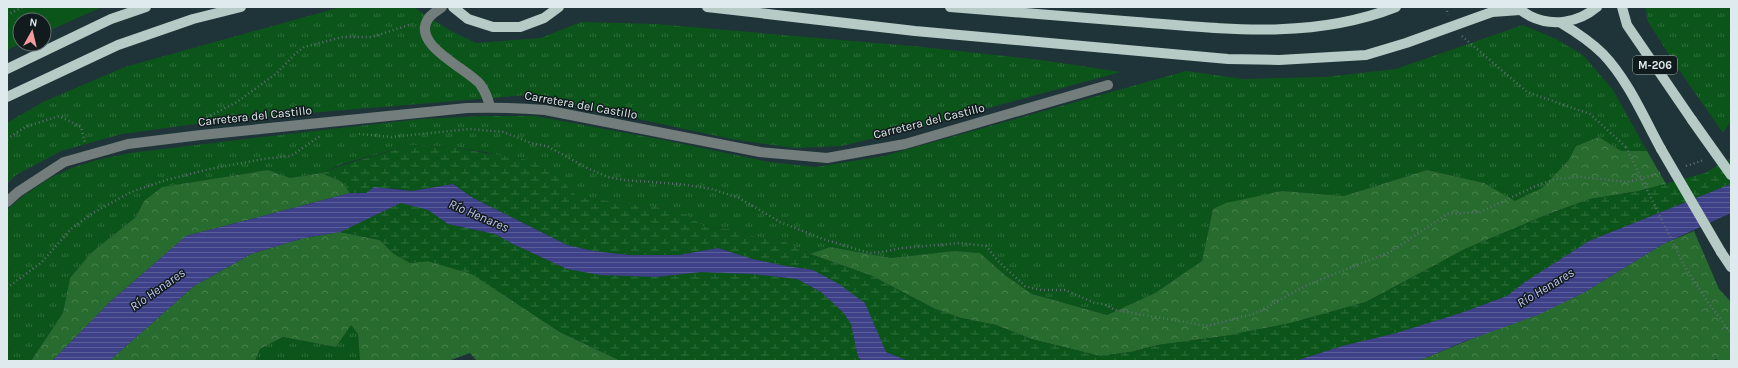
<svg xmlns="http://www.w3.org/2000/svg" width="1738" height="368" font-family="Karla,sans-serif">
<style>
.grass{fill:url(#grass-tufts)}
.forest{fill:url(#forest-crowns)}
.wetland{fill:url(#wetland-marsh)}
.green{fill:#0c551a}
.water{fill:url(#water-rules)}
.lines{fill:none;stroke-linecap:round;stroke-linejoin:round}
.path{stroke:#5c6e72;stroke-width:2.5;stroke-dasharray:1 3;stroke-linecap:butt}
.minor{stroke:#737d7b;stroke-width:10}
.major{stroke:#b6cbc6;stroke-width:10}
.path-bridge{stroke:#5c6e72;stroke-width:2.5;stroke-dasharray:1 3;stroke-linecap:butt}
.major-bridge{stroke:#b6cbc6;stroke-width:10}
.labels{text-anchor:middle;stroke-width:3;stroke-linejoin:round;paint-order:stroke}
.shield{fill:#111a1c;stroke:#a0acae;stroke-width:1}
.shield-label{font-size:11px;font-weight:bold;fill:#deeaed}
.street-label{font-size:12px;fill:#deeaed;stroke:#111a1c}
.water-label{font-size:13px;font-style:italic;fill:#c2c8f2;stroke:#111a1c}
</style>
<defs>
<pattern id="grass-tufts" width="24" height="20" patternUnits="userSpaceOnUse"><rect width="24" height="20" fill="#0c551a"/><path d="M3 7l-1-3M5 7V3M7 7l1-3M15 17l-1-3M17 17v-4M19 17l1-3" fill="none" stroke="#2f6e3c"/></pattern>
<pattern id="forest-crowns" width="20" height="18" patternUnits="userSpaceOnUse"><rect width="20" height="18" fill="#276b2f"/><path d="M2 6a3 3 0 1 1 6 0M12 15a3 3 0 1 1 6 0" fill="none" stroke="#46804d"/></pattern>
<pattern id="wetland-marsh" width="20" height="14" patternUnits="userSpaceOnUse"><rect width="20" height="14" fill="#0c551a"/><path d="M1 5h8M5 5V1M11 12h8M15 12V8" fill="none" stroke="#2f6e3c"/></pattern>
<pattern id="water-rules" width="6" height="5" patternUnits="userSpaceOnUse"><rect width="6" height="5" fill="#3e4188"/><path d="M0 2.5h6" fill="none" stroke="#595d99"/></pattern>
</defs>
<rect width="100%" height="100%" fill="#1f3438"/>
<!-- grass -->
<g class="grass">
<polygon points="341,7 413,7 451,31 476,43 541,38 581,22 656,24 923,47 1041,60 1121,72 904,131 841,146 794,148 731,139 527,95 225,120 122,134 61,151 16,175 7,184 7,123 43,102 125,67"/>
<polygon points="1646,7 1731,7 1731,121 1723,133 1677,67 1647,20"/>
<polygon points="1523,25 1556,39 1583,55 1613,90 1647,151 1621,151 1599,137 1576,146 1568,161 1542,188 1515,202 1484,183 1427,170 1344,196 1282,191 1213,209 1202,261 1155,293 1107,315 1032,294 1006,276 980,253 955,251 891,258 830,247 810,254 781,240 756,237 731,229 707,228 678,210 577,197 562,182 510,159 486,152 449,147 411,145 342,164 322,173 290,178 268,170 162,187 144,201 136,217 91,253 70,278 63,313 31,361 7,361 7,210 23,196 50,178 72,168 97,160 130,153 279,135 421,119 486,116 535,116 664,140 769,162 816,167 884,156 1186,71 1243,79 1325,77 1396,69"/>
<polygon points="351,325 358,334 360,360 363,361 255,361 260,349 283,337 336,347"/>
</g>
<!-- forest -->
<g class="forest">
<polygon points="1599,137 1621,151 1647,151 1666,184 1639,191 1590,199 1546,215 1465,249 1366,302 1291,323 1225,336 1158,345 1131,352 1100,356 1031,339 996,325 961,318 935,309 872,276 810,254 830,247 891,258 955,251 980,253 1006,276 1032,294 1107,315 1155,293 1202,261 1213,209 1226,203 1282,191 1344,196 1427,170 1484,183 1515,201 1542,188 1568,161 1576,146"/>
<polygon points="268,170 290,178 322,173 342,182 350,193 186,236 110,302 52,361 31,361 63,313 70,278 91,253 136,217 144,201 162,187"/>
<polygon points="1694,231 1719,289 1731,302 1731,361 1719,361 1716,359 1712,361 1418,361 1585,292 1663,244"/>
<polygon points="340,232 380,240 393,253 410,263 428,261 472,274 560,332 621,361 477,361 470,353 448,361 363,361 360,360 358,334 351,325 336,347 283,337 260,349 255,361 109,361 194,286 251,254 304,238"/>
</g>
<!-- wetland -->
<g class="wetland">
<polygon points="411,145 449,147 546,163 577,197 678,210 707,228 731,229 756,237 781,240 810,254 872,276 935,309 961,318 996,325 1031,339 1100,356 1131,352 1158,345 1225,336 1291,323 1366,302 1465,249 1546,215 1590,199 1639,191 1705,173 1731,158 1731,184 1589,241 1525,282 1507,296 1461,313 1393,334 1346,345 1295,361 908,361 886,352 876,330 813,270 786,266 752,259 718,248 679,255 629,255 593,251 567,245 473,198 453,184 412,191 392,188 366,193 350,193 342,182 322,173 343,165"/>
<polygon points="401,202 428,210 448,224 495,234 513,244 567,269 656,277 701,272 752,274 797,279 821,292 843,312 851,324 858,357 862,361 621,361 560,332 472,274 428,261 410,263 393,253 380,240 340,232"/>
</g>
<!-- green -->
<polygon class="green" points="7,7 102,7 44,33 44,20 20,20 20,44 7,50"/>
<!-- water -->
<g class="water">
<polygon points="453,184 473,198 567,245 593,251 629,255 679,255 718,248 752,259 786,266 813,270 839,284 865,303 886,352 908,361 862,361 858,357 851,324 843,312 821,292 797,279 752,274 701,272 656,277 600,275 567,269 513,244 495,234 448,224 428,210 401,203 340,232 304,238 251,254 194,286 109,361 52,361 110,302 186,236 350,193 366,193 374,187 412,191"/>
<polygon points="1731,184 1731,213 1663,244 1585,292 1538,315 1463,342 1418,361 1295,361 1346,345 1393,334 1461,313 1507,296 1525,282 1589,241"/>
</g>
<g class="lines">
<!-- path -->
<g class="path">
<polyline points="1446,7 1448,15"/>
<polyline points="7,15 23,7"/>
<polyline points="1462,36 1527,92 1590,114 1626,147"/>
<polyline points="205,121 206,118 237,102 277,73 295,54 304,47 343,37 372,37 412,24"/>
<polyline points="359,134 391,137 470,129 503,132 534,144 547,146 587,168 608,177 624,180 679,184 712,189 739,198 780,222 823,239 869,253 882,252 902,248 960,243 986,246 998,261 1025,286 1041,290 1065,290 1095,303 1104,304 1115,310 1208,326 1256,313 1309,284 1390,252 1447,214 1480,212 1538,185 1556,179 1581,177 1628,182 1660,173"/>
<polyline points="7,139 25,127 59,116 81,127 85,143"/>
<polyline points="1686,166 1704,160"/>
<polyline points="1684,265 1707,301 1731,333"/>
<polyline points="7,288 42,262 71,229 93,213 131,192 166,180 210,169 263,159 291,156 320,136"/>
</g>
<!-- minor -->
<g class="minor">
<path d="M442,7C437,11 431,14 428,19C411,45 468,69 480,84C485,91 488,98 490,107"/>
<path d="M7,202L18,192L64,162L128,144L201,135L467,108C493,107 518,108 545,110L760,152L827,158L905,144L1108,85"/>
</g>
<!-- major -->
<g class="major">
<polyline points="453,7 468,19 493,27 520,27 544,18 559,7"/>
<polyline points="707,7 915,31 1228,59 1279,60 1366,55 1406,43 1492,12 1520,10"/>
<path d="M950,7C1012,12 1074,17 1137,22C1225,29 1312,40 1396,7"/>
<path d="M1517,7C1521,11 1525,13 1530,16C1552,27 1578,23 1597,7"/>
<polyline points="1622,7 1627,25 1692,120"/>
<path d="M1561,23C1576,32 1591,42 1603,54C1628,80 1644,118 1661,149"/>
<polyline points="7,69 111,19 146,7"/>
<polyline points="7,97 118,45 193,19 241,7"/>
<polyline points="1721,252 1731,267"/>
</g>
<!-- path-bridge -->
<polyline class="path-bridge" points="1626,147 1684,265"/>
<!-- major-bridge -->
<g class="major-bridge">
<polyline points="1692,120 1731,175"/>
<polyline points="1661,149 1721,252"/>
</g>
</g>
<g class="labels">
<!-- shield labels -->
<rect class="shield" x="1633" y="56" width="44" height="18" rx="3"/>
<g class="shield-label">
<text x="1655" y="69">M-206</text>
</g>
<!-- street labels -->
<g class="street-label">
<text transform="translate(581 105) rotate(10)" y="4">Carretera del Castillo</text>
<text transform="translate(255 116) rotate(-6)" y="4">Carretera del Castillo</text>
<text transform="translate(929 121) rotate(-14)" y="4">Carretera del Castillo</text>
</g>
<!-- water labels -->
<g class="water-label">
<text transform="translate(479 215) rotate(23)" y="5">Río Henares</text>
<text transform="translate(1545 287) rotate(-31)" y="5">Río Henares</text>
<text transform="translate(157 289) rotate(-35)" y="5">Río Henares</text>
</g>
</g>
<!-- border -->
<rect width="1738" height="368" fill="none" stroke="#deeaed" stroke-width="16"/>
<!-- north arrow -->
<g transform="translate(32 32) rotate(8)"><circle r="19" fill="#111a1c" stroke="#636d70"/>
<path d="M0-3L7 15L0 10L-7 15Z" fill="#f59b9d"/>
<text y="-6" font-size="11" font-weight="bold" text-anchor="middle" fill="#deeaed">N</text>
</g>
</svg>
